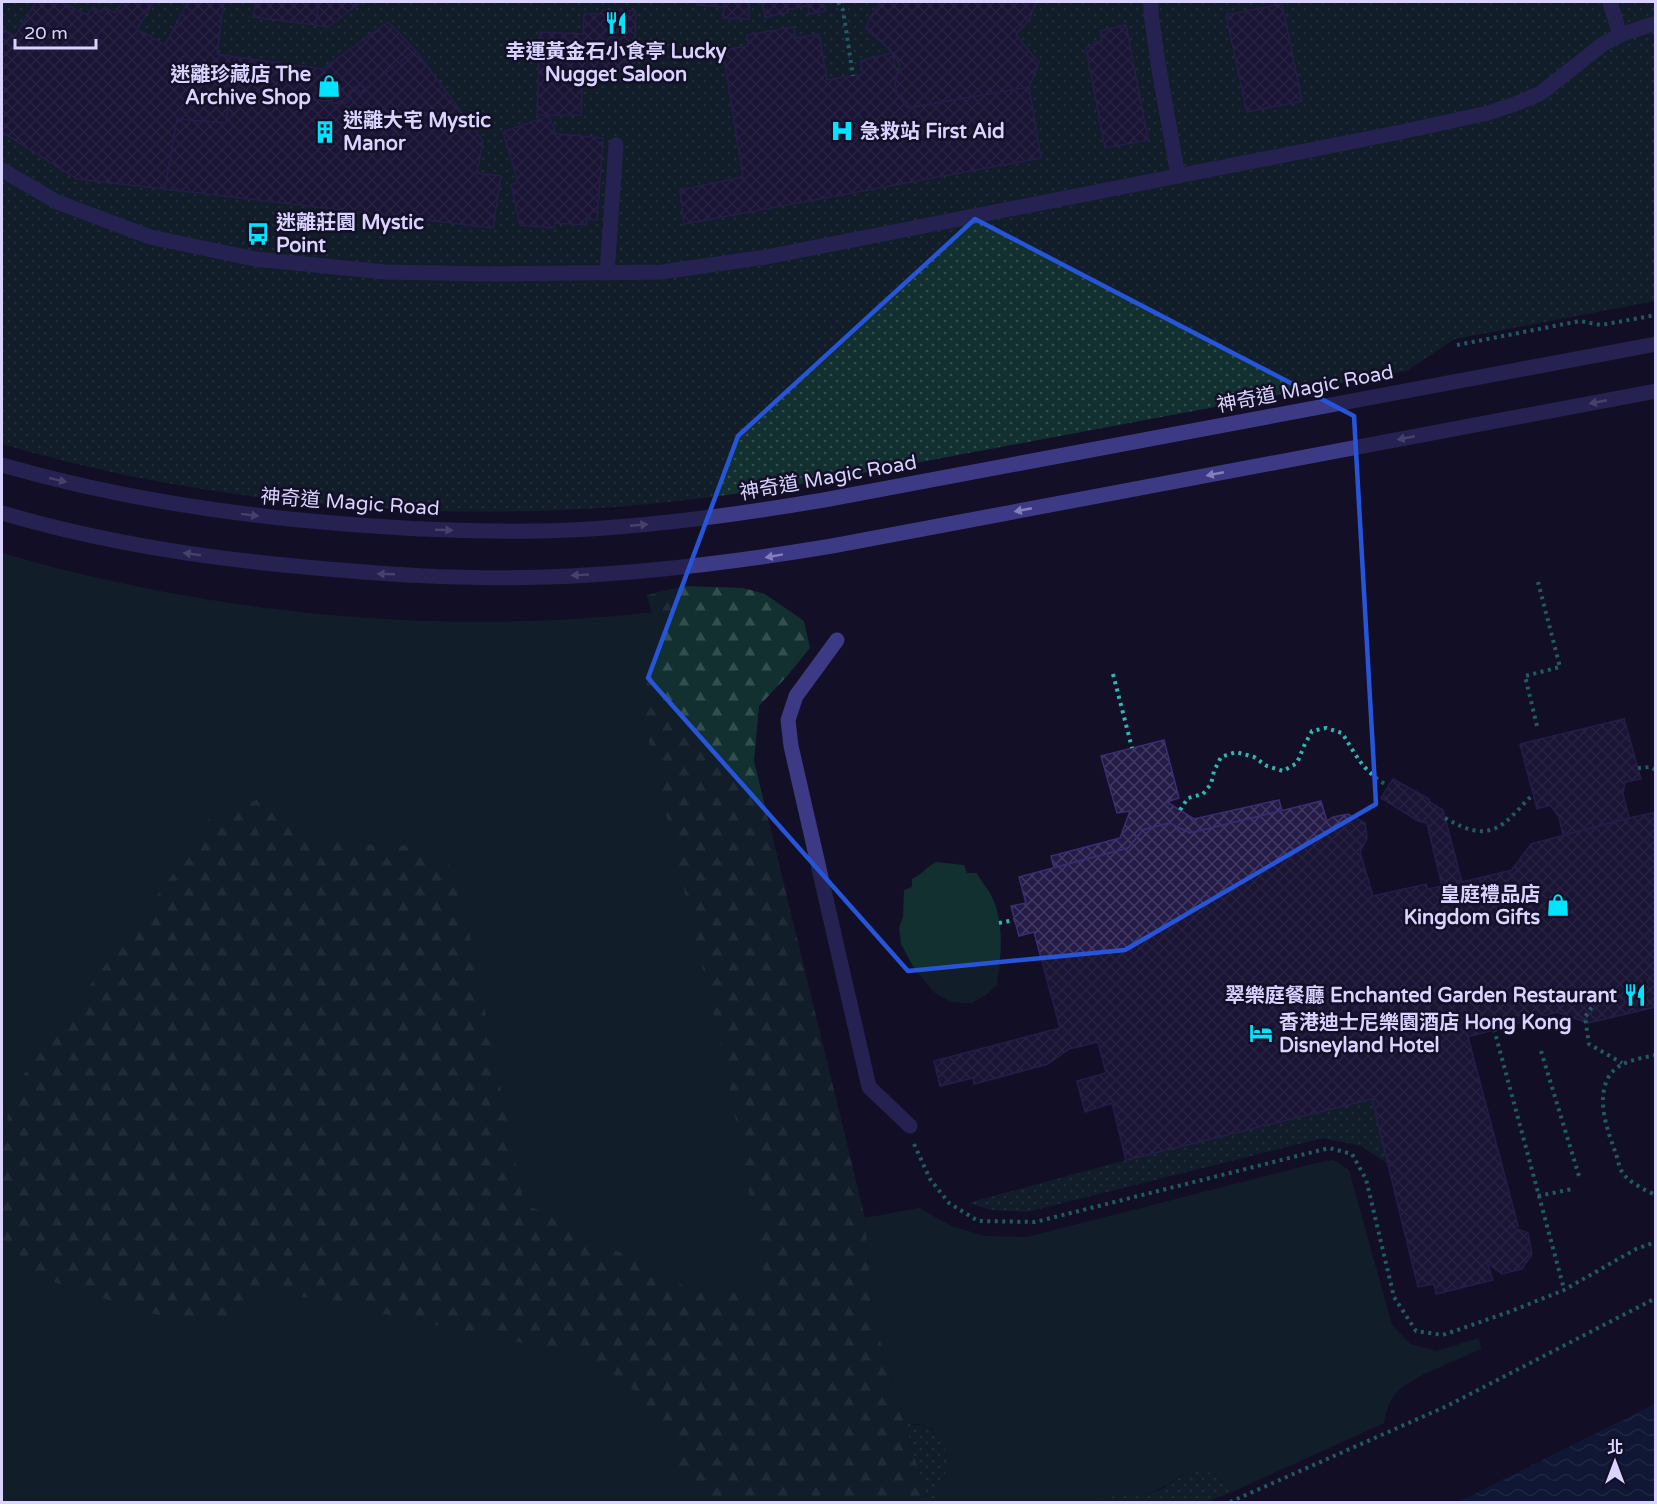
<svg xmlns="http://www.w3.org/2000/svg" width="1657" height="1504" font-family="'Varela Round','Noto Sans TC',sans-serif">
<style>
.grass{fill:#12302f}
.forest{fill:url(#forest-firs)}
.park{fill:url(#park-dots)}
.water{fill:url(#water-waves)}
.building{fill:url(#building-cross-hatch);stroke:#3b2d73;stroke-width:1.5}
.lines{fill:none;stroke-linecap:round;stroke-linejoin:round}
.path{stroke:#2fb8b0;stroke-width:4;stroke-dasharray:3 4.5;stroke-linecap:butt}
.minor{stroke:#3d3a85;stroke-width:15}
.oneway{fill:#837fbc}
.marked{fill:none;stroke:#2655da;stroke-width:4.5;stroke-linejoin:round}
.labels{text-anchor:middle;stroke-width:5;stroke-linejoin:round;paint-order:stroke}
.poi-label{font-size:20px;font-weight:bold;fill:#d9d4ff;stroke:#130f26;text-anchor:start}
.street-label{font-size:20px;fill:#d9d4ff;stroke:#130f26}
</style>
<defs>
<pattern id="forest-firs" width="22" height="20" patternUnits="userSpaceOnUse" patternTransform="scale(1.5)"><rect width="22" height="20" fill="#12302f"/><path d="M5 1l3.5 6h-7zM16 11l3.5 6h-7z" fill="#344d4e"/></pattern>
<pattern id="park-dots" width="8" height="8" patternUnits="userSpaceOnUse" patternTransform="scale(1.5)"><rect width="8" height="8" fill="#12302f"/><path d="M2 2h.1M6 6h.1" fill="none" stroke="#344d4e" stroke-width="1.8" stroke-linecap="round"/></pattern>
<pattern id="water-waves" width="16" height="10" patternUnits="userSpaceOnUse" patternTransform="scale(1.5)"><rect width="16" height="10" fill="#0c2248"/><path d="M0 5q4-4 8 0t8 0" fill="none" stroke="#2f4163"/></pattern>
<pattern id="building-cross-hatch" width="8" height="8" patternUnits="userSpaceOnUse" patternTransform="scale(1.5)"><rect width="8" height="8" fill="#241b47"/><path d="M0 0l8 8M0 8l8-8" fill="none" stroke="#433b63"/></pattern>
</defs>
<rect width="100%" height="100%" fill="#130f26"/>
<!-- grass -->
<g class="grass">
<path d="M2,553C180,605 372,629 558,620C601,618 645,613 689,609L881,1502H2Z"/>
<path d="M936,862L964,865L967,873H977C981,882 988,888 992,897C1005,924 1001,957 997,985L986,995L972,1003L951,1002L935,993L915,970L901,944L899,928L903,917L904,890L912,887V879C922,874 927,867 936,862Z"/>
<path d="M1333,1160L1349,1170L1392,1325L1410,1344L1437,1351L1479,1338L1481,1349C1458,1360 1418,1374 1400,1389C1390,1397 1386,1411 1384,1423L1232,1492L1216,1474L1199,1470L1181,1475L1169,1484L1149,1494L1132,1492L1117,1495L1100,1502H942L938,1492L932,1429L918,1424H905L873,1317L865,1218L919,1208L951,1226L985,1236L1027,1237L1317,1163Z"/>
</g>
<!-- forest -->
<polygon class="forest" points="684,586 743,588 765,594 804,621 810,648 788,675 759,706 754,761 865,1218 873,1317 928,1502 693,1502 668,1436 627,1382 579,1355 261,1288 252,1306 222,1320 186,1320 149,1313 26,1273 2,1254 2,1149 13,1089 187,855 211,816 268,796 318,840 359,844 428,846 457,872 524,1203 696,1292 723,1295 766,1285 725,1062 634,679 665,660 647,595"/>
<!-- park -->
<g class="park">
<path d="M2,2H1655V301L1455,339L1406,371L825,480C755,492 685,502 613,507C414,522 194,501 2,444Z"/>
<polygon points="1372,1099 1388,1164 1361,1146 1323,1138 1027,1212 992,1210 968,1203 1126,1160"/>
<path d="M905,1424C928,1424 945,1432 946,1458C946,1462 947,1468 946,1472C944,1475 940,1480 937,1483L938,1492L942,1502H928Z"/>
<path d="M1199,1470L1216,1474L1232,1492L1206,1502H1100C1109,1497 1122,1493 1132,1492C1139,1492 1145,1495 1151,1493C1171,1488 1177,1473 1199,1470Z"/>
</g>
<!-- water -->
<polygon class="water" points="1655,1404 1655,1502 1458,1502"/>
<!-- building -->
<g class="building">
<polygon points="36,2 61,2 87,15 93,7 101,12 105,7 115,13 122,2 150,2 153,3 137,29 165,45 188,2 224,2 217,54 235,57 226,123 177,119 165,189 77,179 2,132 2,29 15,36"/>
<polygon points="256,2 319,2 316,25 253,17"/>
<polygon points="319,2 361,2 328,27 316,25"/>
<polygon points="697,2 724,2 724,7 697,5"/>
<polygon points="724,2 749,2 749,19 723,18"/>
<polygon points="762,2 823,2 825,11 809,14 808,5 787,10 788,12 765,17"/>
<polygon points="882,2 1036,2 1030,18 1016,35 1039,63 1032,80 1029,87 908,108 897,94 895,82 900,66 897,60 886,46 866,29 870,17"/>
<polygon points="1282,4 1302,101 1247,112 1226,15"/>
<polygon points="603,10 636,11 634,71 583,68 581,115 537,115 540,32 583,34 584,14 600,14"/>
<polygon points="388,22 415,50 360,93 355,87 349,92 351,98 344,104 230,88 235,57 323,69"/>
<polygon points="1126,25 1148,140 1105,148 1086,48 1094,46 1094,42 1102,41 1100,31"/>
<polygon points="793,27 796,38 819,34 827,80 863,74 860,61 892,53 897,75 895,82 897,94 908,108 1029,87 1041,158 684,224 680,190 743,177 723,50 748,46 747,35"/>
<polygon points="415,50 483,141 477,173 501,176 493,228 165,189 177,119 226,123 230,88 344,104 351,98 349,92 355,87 360,93"/>
<polygon points="549,116 556,134 603,138 597,220 587,219 586,225 554,223 554,228 520,225 511,185 518,182 503,132"/>
<polygon points="1624,719 1641,779 1625,782 1623,794 1629,818 1563,835 1559,817 1550,805 1537,809 1520,744"/>
<polygon points="1164,740 1179,798 1167,802 1194,819 1279,800 1282,811 1190,833 1169,823 1143,830 1128,848 1054,868 1051,856 1120,838 1130,811 1117,813 1101,756"/>
<polygon points="1393,779 1429,799 1431,803 1443,810 1462,882 1512,870 1531,844 1629,818 1652,813 1656,813 1656,1007 1588,1023 1557,1012 1468,1037 1518,1226 1512,1227 1528,1233 1532,1254 1522,1269 1502,1274 1487,1263 1493,1280 1436,1294 1434,1284 1418,1287 1372,1099 1126,1160 1112,1103 1085,1112 1077,1081 1106,1073 1098,1042 1069,1049 1048,1064 974,1084 973,1078 940,1086 934,1061 1060,1028 1034,932 1019,936 1011,906 1026,903 1019,877 1128,848 1143,830 1169,823 1190,833 1321,801 1327,821 1333,817 1348,814 1365,823 1367,838 1360,852 1373,896 1426,884 1428,889 1442,886 1427,823 1418,821 1381,798"/>
</g>
<g class="lines">
<!-- path -->
<g class="path">
<polyline points="838,2 843,10 853,76"/>
<polyline points="1457,345 1580,321 1601,325 1656,315"/>
<polyline points="1113,674 1132,748"/>
<polyline points="1537,726 1525,676 1560,667 1538,582"/>
<polyline points="1638,768 1650,767 1656,770"/>
<path d="M1180,810L1188,798L1203,794L1211,784L1214,771L1221,757L1236,752L1254,757L1267,766L1283,771L1297,763L1304,746L1312,731L1326,728L1342,733C1358,758 1362,770 1388,786"/>
<path d="M1445,818C1472,833 1490,839 1513,815C1520,809 1525,801 1533,795"/>
<polyline points="999,923 1014,920"/>
<polyline points="1600,995 1585,1017 1589,1044 1622,1063"/>
<polyline points="1494,1029 1564,1289"/>
<polyline points="1541,1051 1579,1176"/>
<path d="M1656,1055C1638,1059 1617,1061 1608,1078C1596,1101 1608,1132 1616,1154C1618,1160 1619,1167 1622,1172C1627,1181 1646,1191 1656,1195"/>
<polyline points="914,1144 930,1179 949,1203 978,1221 1035,1222 1329,1148 1352,1154 1366,1179 1394,1297 1416,1331 1443,1335 1509,1312 1564,1290 1636,1249 1656,1242"/>
<polyline points="1538,1196 1572,1189"/>
<polyline points="1230,1502 1447,1406 1656,1298"/>
</g>
<!-- minor -->
<g class="minor">
<polyline points="1151,2 1151,14 1159,69 1178,176"/>
<polyline points="1610,2 1620,35"/>
<polyline points="2,170 57,202 150,237 255,259 385,272 491,274 662,272 766,257 1401,132 1488,113 1515,104 1541,93 1603,44 1620,35 1656,23"/>
<polyline points="607,273 616,145"/>
<path d="M2,465C99,493 199,510 300,520C380,528 459,532 540,531C635,529 730,516 824,500L1656,344"/>
<path d="M2,513C97,541 196,557 295,566C378,574 461,580 544,577C641,574 736,562 832,546L1656,391"/>
<polyline points="837,640 796,696 788,720 791,746 869,1087 910,1126"/>
</g>
</g>
<!-- one-way arrows -->
<defs><path id="oneway-solid" d="M-6-.8H1V-3.2L6.5 0L1 3.2V.8H-6Z" transform="scale(1.5)"/></defs>
<g class="oneway">
<use href="#oneway-solid" transform="translate(1598 402) rotate(169)"/>
<use href="#oneway-solid" transform="translate(1406 438) rotate(169)"/>
<use href="#oneway-solid" transform="translate(1215 474) rotate(169)"/>
<use href="#oneway-solid" transform="translate(58 480) rotate(13)"/>
<use href="#oneway-solid" transform="translate(1023 510) rotate(169)"/>
<use href="#oneway-solid" transform="translate(250 515) rotate(7)"/>
<use href="#oneway-solid" transform="translate(639 525) rotate(-5)"/>
<use href="#oneway-solid" transform="translate(444 530) rotate(2)"/>
<use href="#oneway-solid" transform="translate(192 554) rotate(-172)"/>
<use href="#oneway-solid" transform="translate(774 556) rotate(170)"/>
<use href="#oneway-solid" transform="translate(386 574) rotate(-178)"/>
<use href="#oneway-solid" transform="translate(580 575) rotate(177)"/>
</g>
<!-- marked area -->
<path d="M0 0H1657V1504H0ZM975,219L1354,416L1376,804L1125,950L908,971L648,678L738,436Z" fill="#130f26" fill-opacity=".55" fill-rule="evenodd"/>
<path class="marked" d="M975,219L1354,416L1376,804L1125,950L908,971L648,678L738,436Z"/>
<!-- icons -->
<defs>
<g id="restaurant-bare" transform="scale(1.8)"><path d="M-5-6h1v4h1v-4h1v4h1v-4h1v5L-1.5 .5V6h-2V.5L-5-1ZM5-6V6H3V1.5H1.5Q1.5-4 5-6Z" fill="#00e5ff" stroke="#130f26" stroke-width="2.5" paint-order="stroke"/></g>
<g id="shop-bare" transform="scale(1.8)"><path d="M-5-2.5h2.3a2.7 3.5 0 0 1 5.4 0H5L5.5 6h-11ZM-1.5-2.5h3a1.5 2.3 0 0 0-3 0Z" fill="#00e5ff" stroke="#130f26" stroke-width="2.5" paint-order="stroke"/></g>
<g id="hospital-bare" transform="scale(1.8)"><path d="M-5-5h3v3.5h4V-5h3V5h-3V1.5h-4V5h-3Z" fill="#00e5ff" stroke="#130f26" stroke-width="2.5" paint-order="stroke"/></g>
<g id="building-bare" transform="scale(1.8)"><path d="M-4-6H4V6H1V3H-1V6H-4ZM-2.5-4.3h1.7v1.8h-1.7ZM.8-4.3h1.7v1.8H.8ZM-2.5-1h1.7V.8h-1.7ZM.8-1h1.7V.8H.8Z" fill="#00e5ff" stroke="#130f26" stroke-width="2.5" paint-order="stroke"/></g>
<g id="bus-bare" transform="scale(1.8)"><path d="M-5-6H5V4H4V6H2V4H-2V6H-4V4H-5ZM-3.5-4V0h7V-4ZM-3.5 1.2v1.5H-2V1.2ZM2 1.2v1.5H3.5V1.2Z" fill="#00e5ff" stroke="#130f26" stroke-width="2.5" paint-order="stroke"/></g>
<g id="hotel-bare" transform="scale(1.8)"><path d="M-6-4.5h1.5V1H6V5H4.5V3h-9V5H-6ZM-4 0a1.8 1.8 0 1 1 3.6 0ZM.5 0V-2.5h3Q6-2.5 6 0Z" fill="#00e5ff" stroke="#130f26" stroke-width="2.5" paint-order="stroke"/></g>
</defs>
<g fill-rule="evenodd">
<use href="#restaurant-bare" x="616" y="23"/>
<use href="#shop-bare" x="329" y="86"/>
<use href="#hospital-bare" x="842" y="131"/>
<use href="#building-bare" x="325" y="132"/>
<use href="#bus-bare" x="258" y="234"/>
<use href="#shop-bare" x="1558" y="905"/>
<use href="#restaurant-bare" x="1635" y="995"/>
<use href="#hotel-bare" x="1261" y="1033"/>
</g>
<g class="labels">
<!-- poi labels -->
<g class="poi-label">
<text x="616" y="58" text-anchor="middle">幸運黃金石小食亭 Lucky<tspan x="616" dy="23">Nugget Saloon</tspan></text>
<text x="311" y="81" text-anchor="end">迷離珍藏店 The<tspan x="311" dy="23">Archive Shop</tspan></text>
<text x="343" y="127">迷離大宅 Mystic<tspan x="343" dy="23">Manor</tspan></text>
<text x="860" y="138">急救站 First Aid</text>
<text x="276" y="229">迷離莊園 Mystic<tspan x="276" dy="23">Point</tspan></text>
<text x="1540" y="901" text-anchor="end">皇庭禮品店<tspan x="1540" dy="23">Kingdom Gifts</tspan></text>
<text x="1617" y="1002" text-anchor="end">翠樂庭餐廳 Enchanted Garden Restaurant</text>
<text x="1279" y="1029">香港迪士尼樂園酒店 Hong Kong<tspan x="1279" dy="23">Disneyland Hotel</tspan></text>
</g>
<!-- street labels -->
<g class="street-label">
<text transform="translate(1305 388) rotate(-11)" y="7">神奇道 Magic Road</text>
<text transform="translate(828 477) rotate(-10)" y="7">神奇道 Magic Road</text>
<text transform="translate(350 502) rotate(4)" y="7">神奇道 Magic Road</text>
</g>
</g>
<!-- border -->
<rect width="1657" height="1504" fill="none" stroke="#d9d4ff" stroke-width="6"/>
<!-- north arrow -->
<g transform="translate(1615 1462)" stroke="#130f26" stroke-width="4.5" paint-order="stroke">
<path d="M0-4.5L10 22L0 15L-10 22Z" fill="#d9d4ff"/>
<text y="-9" font-size="16" font-weight="bold" text-anchor="middle" fill="#d9d4ff">北</text>
</g>
<!-- scale -->
<path d="M15 39v9h81v-9" fill="none" stroke="#d9d4ff" stroke-width="3"/>
<text x="24" y="39" font-size="18" fill="#d9d4ff" stroke="#130f26" stroke-width="4.5" paint-order="stroke">20 m</text>
</svg>
